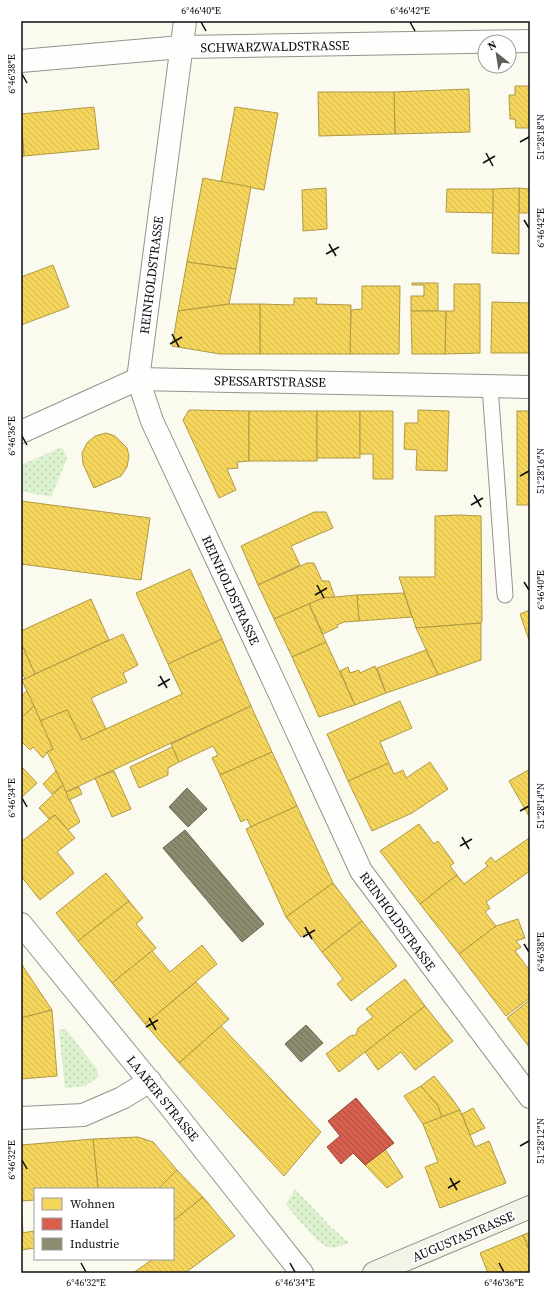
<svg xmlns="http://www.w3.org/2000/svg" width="551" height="1294" font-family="'Source Serif 4',serif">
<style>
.grass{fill:url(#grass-dots)}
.homes{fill:url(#homes-back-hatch);stroke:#b09944}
.shops{fill:url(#shops-back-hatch);stroke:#99473a}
.industry{fill:url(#industry-back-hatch);stroke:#666651}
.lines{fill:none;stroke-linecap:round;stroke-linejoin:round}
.lane-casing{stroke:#93938e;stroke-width:17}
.street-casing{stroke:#93938e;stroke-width:24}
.secondary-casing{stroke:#8a8a85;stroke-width:24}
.lane{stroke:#fefefd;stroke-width:15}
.street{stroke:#fefefd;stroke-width:22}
.secondary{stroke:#f3f4e8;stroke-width:22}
.ticks{fill:none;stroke:#0c0c0c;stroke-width:1.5}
.labels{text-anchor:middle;stroke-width:4;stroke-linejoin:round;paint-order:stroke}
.street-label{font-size:13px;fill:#0c0c0c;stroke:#fff}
.neatline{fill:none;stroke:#0c0c0c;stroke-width:1.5}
.ticks-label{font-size:10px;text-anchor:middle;fill:#0c0c0c}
</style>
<defs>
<pattern id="grass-dots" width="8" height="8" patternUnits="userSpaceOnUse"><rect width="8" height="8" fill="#dcf1ce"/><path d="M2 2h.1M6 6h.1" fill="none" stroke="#bccdb0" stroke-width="1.8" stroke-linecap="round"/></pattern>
<pattern id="homes-back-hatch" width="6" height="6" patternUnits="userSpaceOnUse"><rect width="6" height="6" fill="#f6d55c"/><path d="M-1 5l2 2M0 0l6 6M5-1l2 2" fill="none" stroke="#d2b64f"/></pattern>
<pattern id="shops-back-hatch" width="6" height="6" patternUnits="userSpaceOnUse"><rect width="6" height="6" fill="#d6604d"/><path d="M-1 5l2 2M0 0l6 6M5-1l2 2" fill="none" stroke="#ac4e3e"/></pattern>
<pattern id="industry-back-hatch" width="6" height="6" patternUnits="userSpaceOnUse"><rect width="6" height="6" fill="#8c8c6e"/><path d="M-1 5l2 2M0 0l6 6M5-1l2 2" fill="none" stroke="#717159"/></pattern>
</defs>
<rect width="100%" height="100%" fill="#fafaef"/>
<!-- grass -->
<g class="grass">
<polygon points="62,447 67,459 51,497 21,491 21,465"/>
<polygon points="65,1028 97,1069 98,1077 85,1086 65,1088 59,1031"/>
<path d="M295,1189L331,1227L349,1243C343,1245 334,1249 328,1247C317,1243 295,1215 286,1205Z"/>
</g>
<!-- homes -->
<g class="homes">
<polygon points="515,86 530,86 530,128 516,128 515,119 510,119 509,95 515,95"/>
<polygon points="469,89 470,132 395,134 394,92"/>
<polygon points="318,92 394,92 395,134 319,136"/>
<polygon points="94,107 99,149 24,156 21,114"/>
<polygon points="235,107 278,113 264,190 221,182"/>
<polygon points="21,125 24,156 21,157"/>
<polygon points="203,178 251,187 236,269 187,262"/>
<polygon points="326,188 327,229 303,231 302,190"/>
<polygon points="519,188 530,189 530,213 519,213"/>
<polygon points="519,188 519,254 492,253 493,189"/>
<polygon points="447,189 493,189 493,213 446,212"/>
<polygon points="187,262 236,269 229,304 178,311"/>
<polygon points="53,265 69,307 21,325 21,277"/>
<polygon points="412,283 438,283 438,311 411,311 411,296 424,296 424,285 412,285"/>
<polygon points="454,284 480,284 480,353 445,354 446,311 454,311"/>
<polygon points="362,286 400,286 399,354 350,354 351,310 362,309"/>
<polygon points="294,298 317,298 316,304 351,305 350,354 260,354 260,304 294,305"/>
<polygon points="492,302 530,303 530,353 491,353"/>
<polygon points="229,304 260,304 260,354 220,354 172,346 178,311"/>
<polygon points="411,311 446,311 445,354 412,354"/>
<polygon points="189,410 249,411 249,461 237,462 238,468 227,469 236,490 219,498 183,420"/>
<polygon points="418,410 449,411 447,471 416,470 417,450 404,449 405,423 418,423"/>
<rect x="249" y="411" width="68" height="50"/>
<rect x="317" y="411" width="43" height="47"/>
<polygon points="360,411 393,411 393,479 373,479 373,454 360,454"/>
<rect x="517" y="411" width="13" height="94"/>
<polygon points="106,433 115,436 127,448 129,456 127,467 121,476 94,488 83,464 82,453 87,443 95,436"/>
<polygon points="21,501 150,518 141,580 21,564"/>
<polygon points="314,512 326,512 333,528 291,546 300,565 258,585 241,546"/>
<polygon points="459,515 481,516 482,621 481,623 416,628 399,577 435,577 435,516"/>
<polygon points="307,563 314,563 322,581 329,581 335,597 323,598 274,619 258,585"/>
<polygon points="190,569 222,639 168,664 136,593"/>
<polygon points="404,593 412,617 359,621 357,595"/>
<polygon points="357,595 359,621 344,622 337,625 338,627 323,634 309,604 323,598"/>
<polygon points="91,599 109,640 35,674 21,643 21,631"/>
<polygon points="309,604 326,642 292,657 274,619"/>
<polygon points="530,610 530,643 520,614"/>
<polygon points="481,623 481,660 438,675 416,628"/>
<polygon points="123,634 138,665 123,673 127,682 91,698 106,729 82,740 67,710 40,721 22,680"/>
<polygon points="222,639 251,706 66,792 47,752 53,749 40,721 67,710 82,740 182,694 168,664"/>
<polygon points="326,642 355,705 319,717 292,657"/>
<polygon points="21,643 35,674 25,679 21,670"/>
<polygon points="426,650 438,675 386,693 377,668"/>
<polygon points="375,666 386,693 355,705 340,671 348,667 350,673 359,670 360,673"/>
<polygon points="27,691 34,706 21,718 21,696"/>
<polygon points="400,701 412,728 380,742 389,763 348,781 327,734"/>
<polygon points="34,706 53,749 47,752 43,758 33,747 30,750 21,741 21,718"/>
<polygon points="251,706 272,752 220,775 212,758 218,755 213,746 179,762 171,744"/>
<polygon points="172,747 179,762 168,768 168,775 139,788 130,767"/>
<polygon points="272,752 297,806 251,827 247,819 241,822 220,775"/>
<polygon points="430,762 448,789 412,813 372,831 348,781 389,763 394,774 403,770 406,778"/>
<polygon points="21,766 37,783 21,798"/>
<polygon points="530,769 530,818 509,781"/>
<polygon points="56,771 63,785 52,794 43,784"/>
<polygon points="114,771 131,809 112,817 95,778"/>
<polygon points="63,785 80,822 68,830 55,815 49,819 39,808"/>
<polygon points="79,787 82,794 69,800 66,792"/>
<polygon points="297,806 333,883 286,917 246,829"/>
<polygon points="55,815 75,838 57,852 74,873 40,900 21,876 21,842"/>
<polygon points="419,824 434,844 438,841 454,863 450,866 457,875 420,904 380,851"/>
<polygon points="529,838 530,871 486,902 490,908 485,912 496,926 459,954 420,904 457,875 464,884 488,866 485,863 491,857 495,862"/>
<polygon points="106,873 129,901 78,941 56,913"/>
<polygon points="333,883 362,921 322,952 307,932 301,937 286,917"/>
<polygon points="129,901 143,918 136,924 156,948 112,983 78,941"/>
<polygon points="518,919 525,938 516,941 521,947 515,951 530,971 530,998 506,1016 459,954 496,926"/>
<polygon points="362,921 397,966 351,1001 337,984 343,979 322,952"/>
<polygon points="202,945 217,964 145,1024 112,983 152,951 170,972"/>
<polygon points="21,963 26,971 52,1010 21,1018"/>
<polygon points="405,979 425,1006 339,1072 326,1054 350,1036 356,1035 358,1028 373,1017 366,1009"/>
<polygon points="196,982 229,1019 179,1063 145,1024"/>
<polygon points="530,1000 530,1048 507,1018"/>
<polygon points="425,1006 453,1041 415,1070 401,1052 378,1070 365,1052"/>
<polygon points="52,1010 57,1076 21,1079 21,1018"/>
<polygon points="221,1026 321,1132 284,1176 179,1063"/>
<polygon points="434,1076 450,1096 460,1110 442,1117 438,1106 421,1086"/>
<polygon points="421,1086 438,1106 442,1117 423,1124 404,1096"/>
<polygon points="473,1108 485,1128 470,1135 462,1114"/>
<polygon points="460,1110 475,1147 489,1141 506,1183 440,1208 425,1167 438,1162 423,1124"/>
<polygon points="138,1137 153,1142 177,1170 158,1189 98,1189 93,1139"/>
<polygon points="93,1139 98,1189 35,1189 35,1200 21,1201 23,1233 21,1233 21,1145"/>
<polygon points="385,1149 403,1177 387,1188 365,1165"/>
<polygon points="177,1170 203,1197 173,1221 173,1189 158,1189"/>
<polygon points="203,1197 235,1236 185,1273 133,1273 153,1259 173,1259 173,1221"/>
<polygon points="35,1231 35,1248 21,1250 21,1233"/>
<polygon points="530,1232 530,1252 523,1235"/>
<polygon points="523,1235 530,1252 530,1273 488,1273 480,1253"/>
</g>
<!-- shops -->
<polygon class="shops" points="356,1098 394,1143 365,1165 353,1153 341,1164 327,1147 340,1136 328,1121"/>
<!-- industry -->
<g class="industry">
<polygon points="187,788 207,809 188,827 169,807"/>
<polygon points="185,830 264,924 242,942 163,848"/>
<polygon points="306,1025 323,1043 301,1062 285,1044"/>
</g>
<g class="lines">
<!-- lane casing -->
<g class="lane-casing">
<polyline id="lane" points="490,386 505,595"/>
</g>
<!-- street casing -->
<g class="street-casing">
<g id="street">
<polyline points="185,21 138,379 152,421 277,688 361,871 530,1097"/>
<polyline points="21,61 181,47 530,41"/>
<polyline points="21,432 138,379 530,387"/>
<polyline points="21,924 168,1104 302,1273"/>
<polyline points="21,1118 83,1115 122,1098 150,1081"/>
</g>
</g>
<!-- secondary casing -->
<g class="secondary-casing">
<polyline id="secondary" points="374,1273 530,1207"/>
</g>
<!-- lane -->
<use href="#lane" class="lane"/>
<!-- street -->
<use href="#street" class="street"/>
<!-- secondary -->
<use href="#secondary" class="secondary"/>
</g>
<!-- ticks -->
<path class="ticks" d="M201,22L206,31M410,22L415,31M22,74L27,83M520,142L529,137M486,153L493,166M483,163L495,156M524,220L529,228M329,244L336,256M326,254L339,247M172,334L179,347M170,344L182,337M22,436L27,445M520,476L529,471M474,495L481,507M471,505L483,498M524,582L529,590M317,585L324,598M315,595L327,588M160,676L167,688M158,686L170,679M22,798L27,807M520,811L529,806M462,837L469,849M460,846L472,839M305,927L312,939M303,937L315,930M524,944L529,952M149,1018L156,1030M146,1027L158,1020M520,1146L529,1141M22,1160L27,1169M450,1178L457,1190M448,1188L460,1181M81,1263L86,1272M290,1263L295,1272M499,1263L504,1272"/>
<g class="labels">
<!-- street labels -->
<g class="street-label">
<text transform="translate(275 46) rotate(-1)" y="5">SCHWARZWALDSTRASSE</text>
<text transform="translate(151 275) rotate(-83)" y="5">REINHOLDSTRASSE</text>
<text transform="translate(270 381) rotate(1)" y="5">SPESSARTSTRASSE</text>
<text transform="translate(231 590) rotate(65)" y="5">REINHOLDSTRASSE</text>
<text transform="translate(398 921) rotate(54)" y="5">REINHOLDSTRASSE</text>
<text transform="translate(163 1098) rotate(51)" y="5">LAAKER STRASSE</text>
<text transform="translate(463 1236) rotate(-23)" y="5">AUGUSTASTRASSE</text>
</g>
</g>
<!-- border -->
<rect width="551" height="1294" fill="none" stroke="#ffffff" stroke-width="44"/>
<!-- legend -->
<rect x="34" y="1188" width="140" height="72" fill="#ffffff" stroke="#9e9e9e"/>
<rect x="42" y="1198" width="20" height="12" fill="#f6d55c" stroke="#9e9e9e"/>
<text x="70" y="1208" font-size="12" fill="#0c0c0c">Wohnen</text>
<rect x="42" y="1218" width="20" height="12" fill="#d6604d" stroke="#9e9e9e"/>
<text x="70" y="1228" font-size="12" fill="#0c0c0c">Handel</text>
<rect x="42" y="1238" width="20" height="12" fill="#8c8c6e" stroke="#9e9e9e"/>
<text x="70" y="1248" font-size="12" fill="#0c0c0c">Industrie</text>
<!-- north arrow -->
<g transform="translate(497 54) rotate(330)"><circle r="19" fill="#ffffff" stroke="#9e9e9e"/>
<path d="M0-3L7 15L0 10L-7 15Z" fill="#5f5f5b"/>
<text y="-6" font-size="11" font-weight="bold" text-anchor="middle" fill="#0c0c0c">N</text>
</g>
<rect x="22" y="22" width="507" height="1250" class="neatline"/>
<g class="ticks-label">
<text x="201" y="14">6°46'40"E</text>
<text x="410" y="14">6°46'42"E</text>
<text transform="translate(11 74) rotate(-90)" y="4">6°46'38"E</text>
<text transform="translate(540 137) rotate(-90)" y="4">51°28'18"N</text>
<text transform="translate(540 228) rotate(-90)" y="4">6°46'42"E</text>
<text transform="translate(11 436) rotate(-90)" y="4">6°46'36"E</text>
<text transform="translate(540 471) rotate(-90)" y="4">51°28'16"N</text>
<text transform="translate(540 590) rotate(-90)" y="4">6°46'40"E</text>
<text transform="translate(11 798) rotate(-90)" y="4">6°46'34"E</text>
<text transform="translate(540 806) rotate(-90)" y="4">51°28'14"N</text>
<text transform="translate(540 952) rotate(-90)" y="4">6°46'38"E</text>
<text transform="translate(540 1141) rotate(-90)" y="4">51°28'12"N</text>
<text transform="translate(11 1160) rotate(-90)" y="4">6°46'32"E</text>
<text x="86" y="1286">6°46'32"E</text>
<text x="295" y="1286">6°46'34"E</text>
<text x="504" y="1286">6°46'36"E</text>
</g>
</svg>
